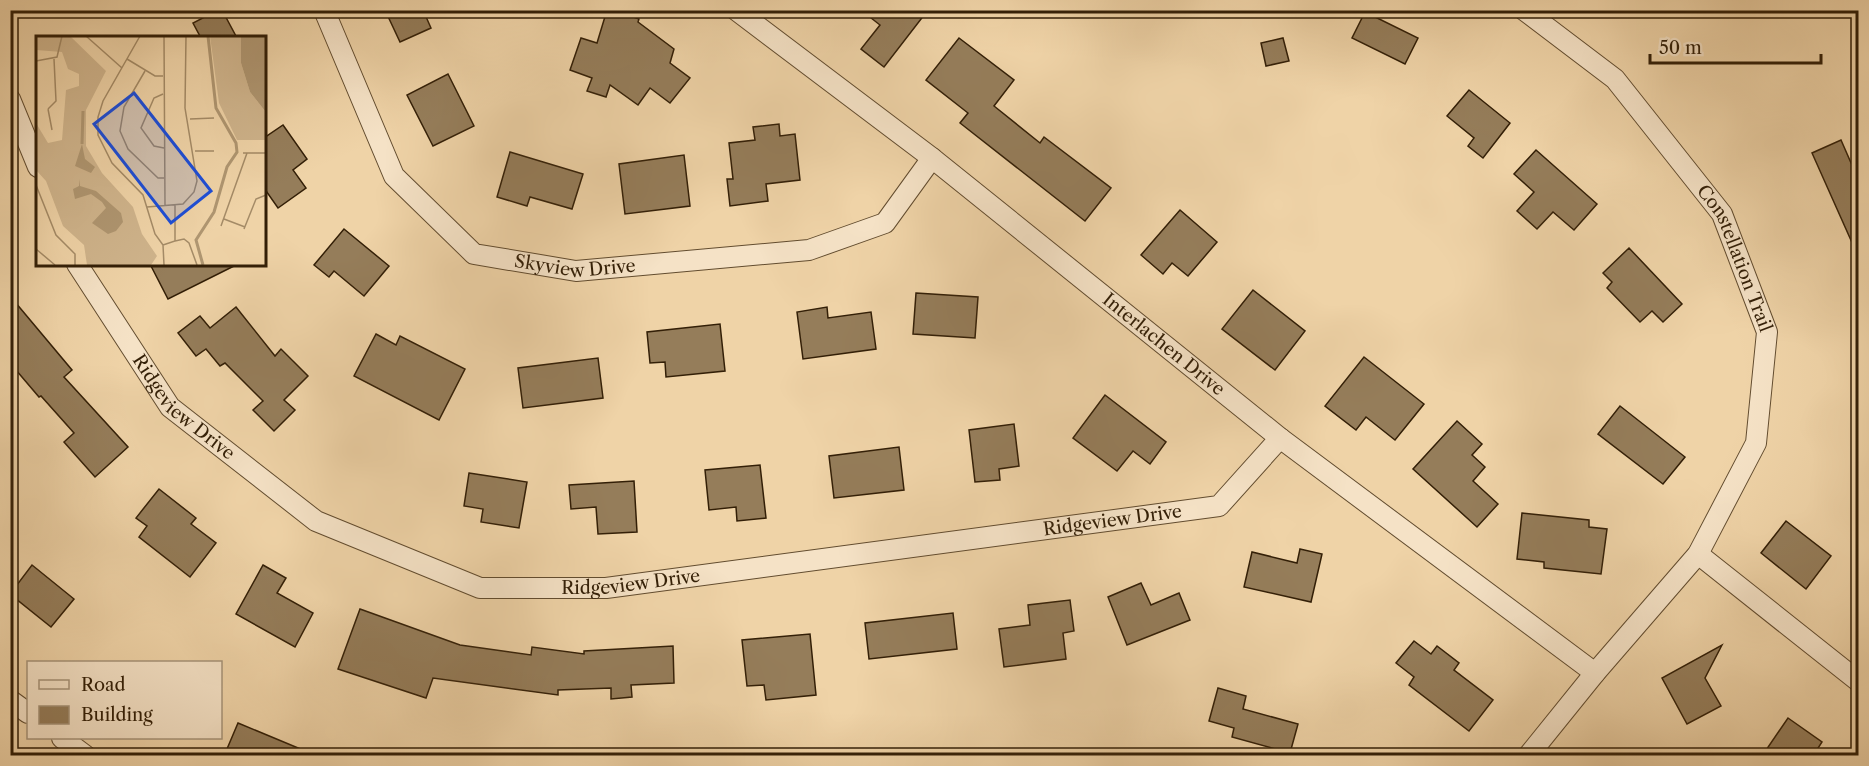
<svg xmlns="http://www.w3.org/2000/svg" width="1869" height="766" font-family="'Libre Caslon Text',serif">
<style>
.building{fill:#957d5a;stroke:#331f07;stroke-width:1.5}
.lines{fill:none;stroke-linecap:round;stroke-linejoin:round}
.street-casing{stroke:#624c2f;stroke-width:22}
.street{stroke:#f5e2c6;stroke-width:20}
.labels{text-anchor:middle;stroke-width:5;stroke-linejoin:round;paint-order:stroke}
.street-label{font-size:18px;fill:#331f07;stroke:#f5e2c6}
.inset-river{fill:none;stroke:#af9671;stroke-width:3}
.inset-road{fill:none;stroke:#a48b67;stroke-width:1.5}
.view{fill:#1d4ed8;fill-opacity:0.15;stroke:#1d4ed8;stroke-width:3}
.inset-edge{fill:none;stroke:#331f07;stroke-width:3}
</style>
<rect width="100%" height="100%" fill="#efd3a7"/>
<filter id="stains"><feTurbulence type="fractalNoise" baseFrequency=".00333" numOctaves="4"/><feColorMatrix values="0 0 0 0 .2 0 0 0 0 .09 0 0 0 0 .02 0 0 0 .5 -.17"/></filter>
<radialGradient id="worn" r=".72"><stop offset=".6" stop-color="#630" stop-opacity="0"/><stop offset="1" stop-color="#630" stop-opacity=".3"/></radialGradient>
<!-- building -->
<g class="building">
<polygon points="218,10 222,10 237,38 201,38 193,23"/>
<polygon points="385,10 423,10 431,28 400,42"/>
<polygon points="607,10 614,10 639,19 638,22 674,49 670,63 690,78 670,103 650,88 638,105 610,85 606,97 587,91 592,78 570,70 581,38 597,43"/>
<polygon points="861,10 928,10 884,67 861,49 880,25"/>
<polygon points="1365,12 1418,38 1405,64 1352,38"/>
<polygon points="959,38 1014,80 994,106 1040,143 1044,137 1111,188 1085,221 960,123 968,113 926,80"/>
<polygon points="1283,38 1289,61 1266,66 1261,43"/>
<polygon points="448,74 474,126 433,146 407,95"/>
<polygon points="1469,90 1510,123 1483,158 1468,146 1474,138 1447,116"/>
<polygon points="779,124 780,136 795,134 800,180 766,184 768,201 730,206 727,179 733,179 729,143 755,140 753,127"/>
<polygon points="283,125 307,159 293,170 306,188 278,208 264,188 264,138"/>
<polygon points="1841,140 1858,179 1858,256 1812,153"/>
<polygon points="1536,150 1597,204 1574,230 1553,212 1537,229 1517,211 1534,192 1514,174"/>
<polygon points="510,152 583,174 572,209 530,197 527,206 497,197"/>
<polygon points="684,155 690,206 625,214 619,164"/>
<polygon points="1180,210 1217,242 1188,276 1172,263 1163,274 1141,255"/>
<polygon points="344,229 389,266 364,296 334,271 329,277 314,265"/>
<polygon points="1629,248 1682,304 1663,322 1652,311 1640,322 1607,288 1612,282 1603,273"/>
<polygon points="150,264 238,264 168,299"/>
<polygon points="1253,290 1305,331 1275,370 1222,329"/>
<polygon points="916,293 978,297 975,338 913,334"/>
<polygon points="10,296 72,370 64,377 128,447 95,477 64,442 74,433 41,396 39,397 10,363"/>
<polygon points="236,307 275,356 281,349 308,376 284,400 295,410 274,431 253,410 263,401 225,363 220,366 206,349 196,356 178,333 200,316 210,328"/>
<polygon points="827,307 828,318 871,312 876,349 803,359 797,312"/>
<polygon points="720,324 725,371 666,377 665,362 650,363 647,332"/>
<polygon points="376,334 396,345 400,336 465,369 439,420 354,376"/>
<polygon points="1364,357 1424,404 1395,440 1366,417 1356,430 1325,406"/>
<polygon points="598,358 603,398 523,408 518,368"/>
<polygon points="1105,395 1166,442 1150,464 1133,451 1117,471 1073,438"/>
<polygon points="1620,406 1685,457 1663,484 1598,434"/>
<polygon points="1457,421 1482,444 1472,455 1485,467 1473,481 1498,504 1477,527 1413,469"/>
<polygon points="1014,424 1019,466 999,469 1000,480 975,482 969,430"/>
<polygon points="899,447 904,490 834,498 829,456"/>
<polygon points="760,465 766,518 737,521 736,507 709,510 705,470"/>
<polygon points="469,473 527,482 519,528 481,522 483,509 464,506"/>
<polygon points="634,481 637,532 598,534 596,507 571,509 569,485"/>
<polygon points="159,489 196,518 191,524 216,543 190,577 139,537 147,526 136,518"/>
<polygon points="1522,513 1589,520 1589,527 1607,529 1601,574 1544,568 1544,562 1517,559"/>
<polygon points="1786,521 1831,556 1806,589 1761,553"/>
<polygon points="1300,549 1322,554 1311,602 1244,587 1252,552 1297,563"/>
<polygon points="32,565 74,599 51,627 10,594"/>
<polygon points="263,565 286,578 277,593 313,613 295,647 236,614"/>
<polygon points="1141,583 1151,605 1179,593 1190,620 1127,645 1108,597"/>
<polygon points="1070,600 1074,631 1063,633 1066,659 1004,667 999,629 1030,625 1028,605"/>
<polygon points="360,609 460,645 531,655 532,647 584,654 584,651 673,646 674,683 631,685 632,697 611,699 611,688 558,690 558,695 433,678 426,698 338,669"/>
<polygon points="953,613 957,649 869,659 865,623"/>
<polygon points="810,634 816,695 766,700 764,685 747,686 742,640"/>
<polygon points="1414,641 1431,654 1437,646 1459,663 1454,670 1493,700 1469,731 1409,685 1414,677 1396,663"/>
<polygon points="1722,645 1705,678 1721,706 1687,724 1662,678"/>
<polygon points="1218,688 1246,696 1243,709 1298,724 1290,753 1232,737 1234,728 1209,721"/>
<polygon points="1788,718 1822,742 1813,756 1762,756"/>
<polygon points="238,723 315,755 315,756 224,756"/>
</g>
<g class="lines">
<!-- street casing -->
<g class="street-casing">
<g id="street">
<path id="s1" d="M324,10L394,176L474,254L576,271L809,250L885,223L932,158"/>
<path id="s2" d="M736,10L932,158L1280,438L1595,673"/>
<path id="s3" d="M1524,10L1615,79L1722,214L1767,332L1756,443L1698,554L1595,673L1528,756"/>
<polyline points="10,99 38,167"/>
<path id="s4" d="M77,264L170,407L316,521L480,588H606L1219,506L1280,438"/>
<polyline points="1698,554 1858,681"/>
<polyline points="10,700 28,713"/>
<polyline points="62,738 86,756"/>
</g>
</g>
<!-- street -->
<use href="#street" class="street"/>
</g>
<g class="labels">
<!-- street labels -->
<g class="street-label">
<text dy="6" stroke="none"><textPath href="#s3" startOffset="332">Constellation Trail</textPath></text>
<text dy="6" stroke="none"><textPath href="#s1" startOffset="394">Skyview Drive</textPath></text>
<text dy="6" stroke="none"><textPath href="#s2" startOffset="543">Interlachen Drive</textPath></text>
<text dy="6" stroke="none"><textPath href="#s4" startOffset="180">Ridgeview Drive</textPath></text>
<text dy="6" stroke="none"><textPath href="#s4" startOffset="1170">Ridgeview Drive</textPath></text>
<text dy="6" stroke="none"><textPath href="#s4" startOffset="684">Ridgeview Drive</textPath></text>
</g>
</g>
<!-- overview -->
<g transform="translate(36 36)">
<rect width="230" height="230" fill="#efd3a7"/>
<path d="M0,0H34L70,35L50,74V110L66,137L97,171L106,198L121,220L115,229H51L48,209L27,190L10,145L0,134V87L12,107L26,104L30,54L43,50V38L32,33L26,16L0,14ZM174,0H205V27L214,56L229,75V104H201L183,67Z" fill="#cfb48c"/>
<path d="M205,0H229V75L214,56L205,27ZM46,108L49,123L59,131L55,137L39,130ZM43,143L44,150L60,155L85,177L87,186L80,195L72,198L56,187L70,172L66,166L55,158L39,163L37,153L43,150Z" fill="#af9671"/>
<path class="inset-river" d="M46,108L47,75M167,229L160,204L178,176L191,131L201,116L200,107L180,72L172,0"/>
<path class="inset-road" d="M50,0L86,32M104,0L67,65L62,81V99L76,127L107,159L119,198L127,209L128,229M128,0L129,169M91,23L119,40H127M0,25L21,21L26,0M109,35L88,71L84,95L92,113L122,142H128M127,58L118,62L105,92L118,110L128,112M12,73L20,65L18,23M12,73L16,94M154,83L178,82M159,115H178M207,117H230M0,149L20,199L39,218V229M111,171L147,168L158,156L161,145L149,72L150,0M188,183L209,191M185,190L211,117M208,193L220,163L230,159M139,205L148,203L153,207L161,229M127,209L139,205V169M0,213L19,229"/>
<path class="view" d="M98,57L175,155L135,187L58,88Z"/>
<rect width="230" height="230" class="inset-edge"/>
</g>
<!-- margin -->
<rect width="1869" height="766" fill="none" stroke="#efd3a7" stroke-width="36"/>
<rect x="12" y="12" width="1845" height="742" fill="none" stroke="#331f07" stroke-width="3"/>
<rect x="18" y="18" width="1833" height="730" fill="none" stroke="#331f07" stroke-width="1.5"/>
<!-- legend -->
<rect x="27" y="661" width="195" height="78" fill="#f5e2c6" stroke="#a7947a" stroke-width="1.5"/>
<rect x="39" y="680" width="30" height="9" fill="#f5e2c6" stroke="#a7947a" stroke-width="1.5"/>
<text x="81" y="691" font-size="18" fill="#331f07">Road</text>
<rect x="39" y="706" width="30" height="18" fill="#957d5a" stroke="#a7947a" stroke-width="1.5"/>
<text x="81" y="721" font-size="18" fill="#331f07">Building</text>
<!-- scale -->
<path d="M1650 54v9h171v-9" fill="none" stroke="#331f07" stroke-width="3"/>
<text x="1659" y="54" font-size="18" fill="#331f07" stroke="#f5e2c6" stroke-width="4.5" paint-order="stroke">50 m</text>
<rect width="100%" height="100%" filter="url(#stains)"/>
<rect width="100%" height="100%" fill="url(#worn)"/>
</svg>
